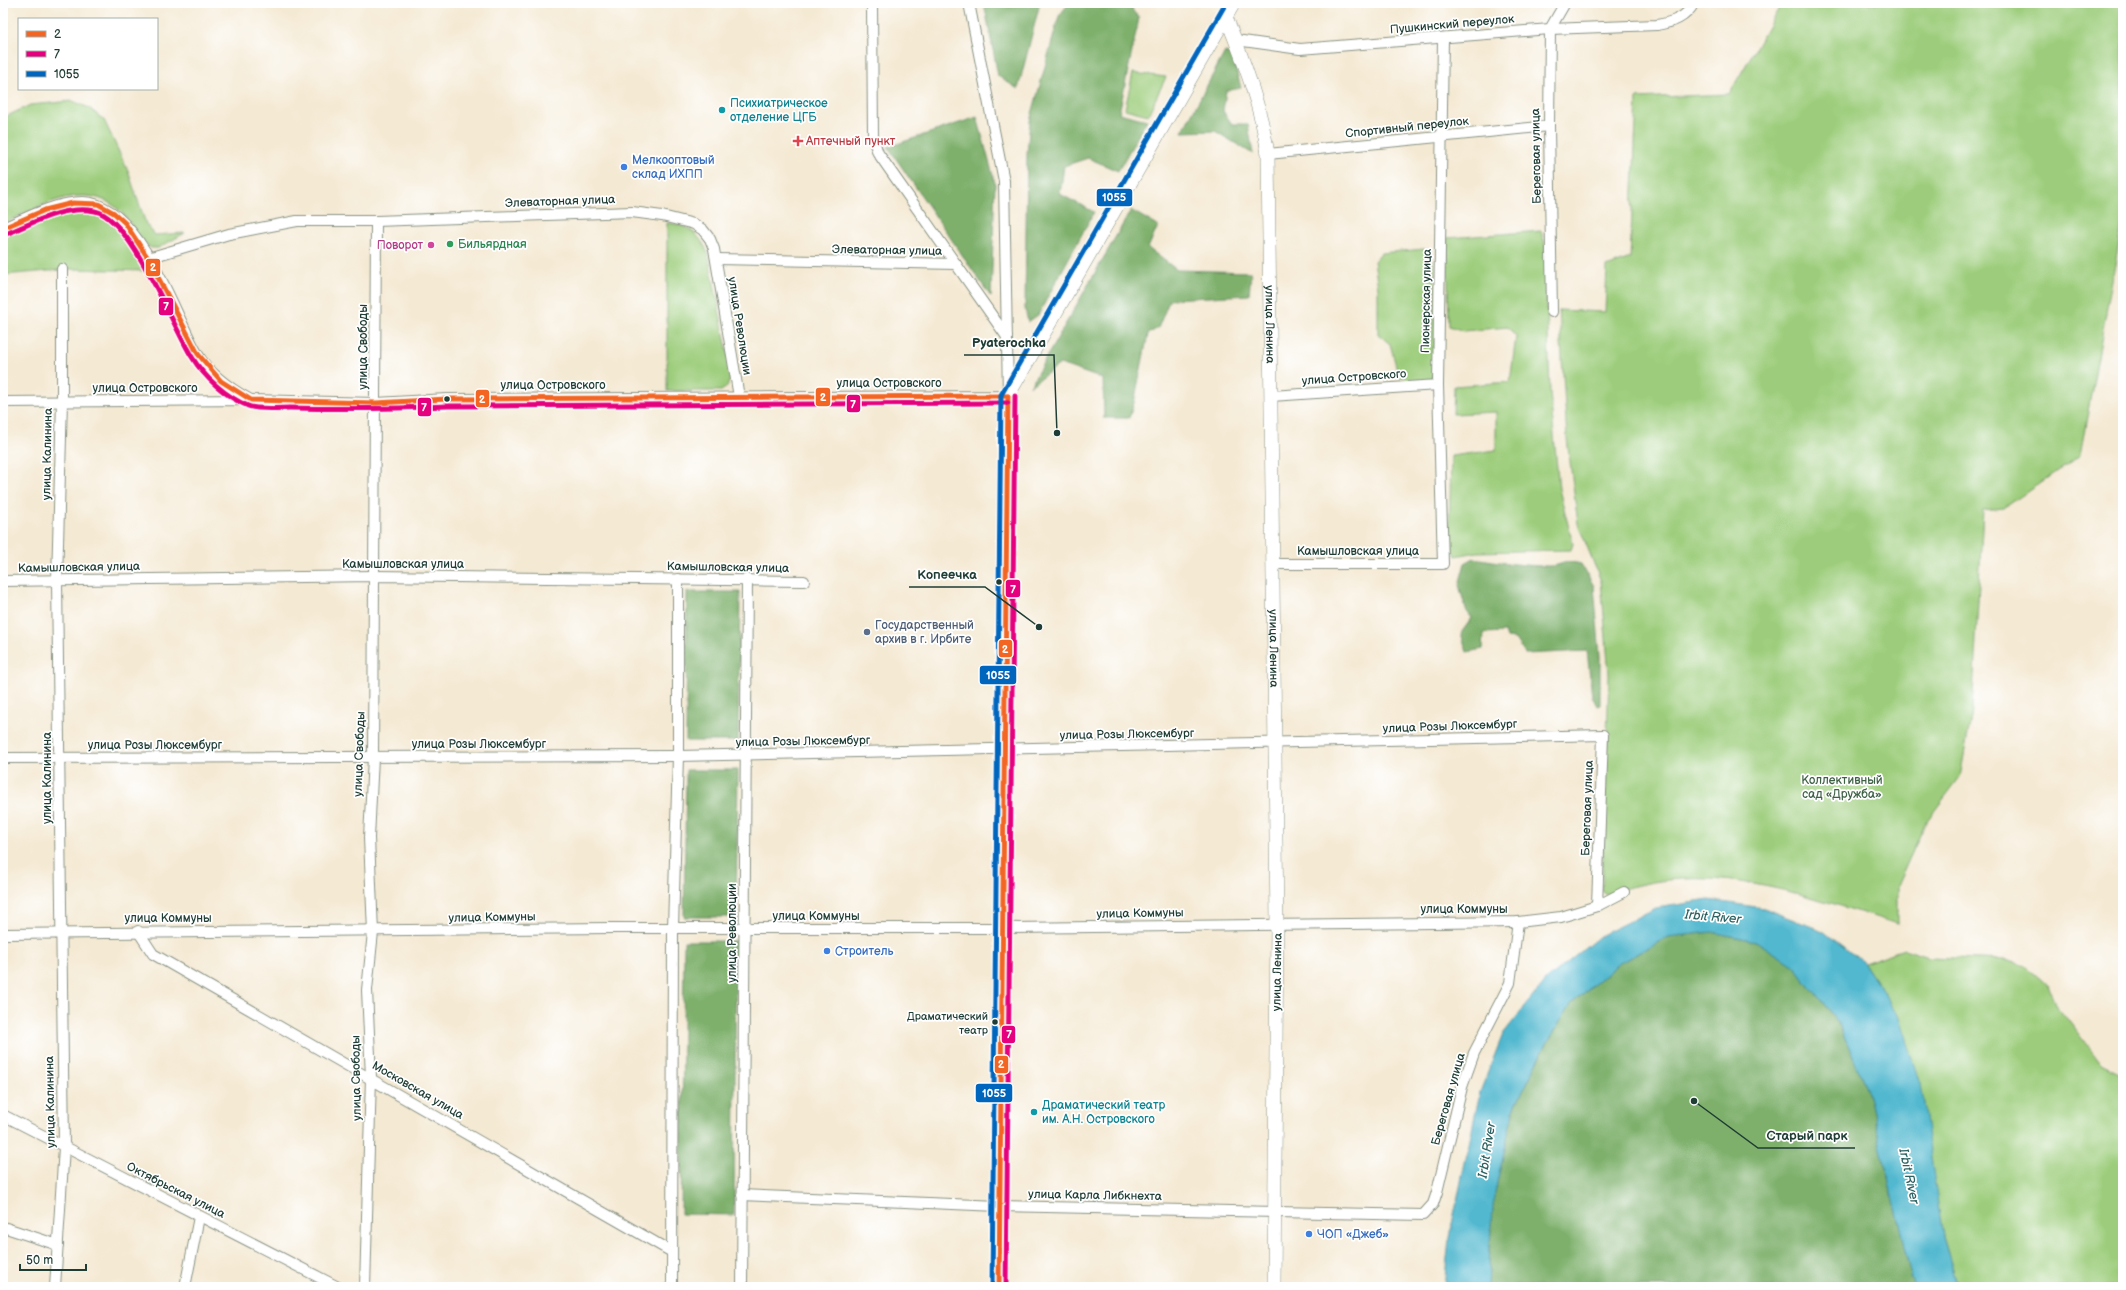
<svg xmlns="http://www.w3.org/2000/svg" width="2126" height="1290" font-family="'Balsamiq Sans',sans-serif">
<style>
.green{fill:#9dcd7c;stroke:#5e8558}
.forest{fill:#7eb06c;stroke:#4e7650}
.water{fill:#51b8cf;stroke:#387a82}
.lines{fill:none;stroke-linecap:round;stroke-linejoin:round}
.minor-casing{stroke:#8a9384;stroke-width:12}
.major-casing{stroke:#8a9384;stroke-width:14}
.minor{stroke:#fff;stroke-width:10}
.major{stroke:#fff;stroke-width:13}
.bus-1-casing{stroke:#fff;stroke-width:8}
.bus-2-casing{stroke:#fff;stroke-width:8}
.bus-3-casing{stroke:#fff;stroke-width:8}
.bus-1{stroke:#f26522;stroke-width:5}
.bus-2{stroke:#e5007d;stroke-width:5}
.bus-3{stroke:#0065bd;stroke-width:5}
.culture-dot{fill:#0f9aa8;stroke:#fff;stroke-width:1.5}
.health-dot{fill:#e0444e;stroke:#fff;stroke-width:1.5}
.shop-dot{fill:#3f7fe0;stroke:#fff;stroke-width:1.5}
.leisure-dot{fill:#2e9e5b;stroke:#fff;stroke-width:1.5}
.hotel-dot{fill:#d1479c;stroke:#fff;stroke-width:1.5}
.bus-dot{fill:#1f3d34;stroke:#fff;stroke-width:1.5}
.service-dot{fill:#5c6f8a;stroke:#fff;stroke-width:1.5}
.labels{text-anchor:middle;stroke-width:3.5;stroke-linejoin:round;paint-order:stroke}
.bus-label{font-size:11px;fill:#1f3d34;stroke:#fff;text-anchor:end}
.street-label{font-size:12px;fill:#1f3d34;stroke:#fff}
.culture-label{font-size:12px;fill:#0d838f;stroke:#fff;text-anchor:start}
.health-label{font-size:12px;fill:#be3a42;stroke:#fff;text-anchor:start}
.shop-label{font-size:12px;fill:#366cbe;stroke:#fff;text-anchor:start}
.leisure-label{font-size:12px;fill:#27864d;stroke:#fff;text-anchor:start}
.hotel-label{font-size:12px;fill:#b23c85;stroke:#fff;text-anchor:end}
.service-label{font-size:12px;fill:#4e5e75;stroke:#fff;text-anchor:start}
.park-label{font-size:12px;fill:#3e6146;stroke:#fff}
.water-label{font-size:13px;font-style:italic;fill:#2e6262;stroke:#fff}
.leader{fill:none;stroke:#1f3d34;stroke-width:1.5}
.callout-dot{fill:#1f3d34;stroke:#fff;stroke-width:1.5}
.callout-label{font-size:13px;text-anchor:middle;font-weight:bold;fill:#1f3d34;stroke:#fff;stroke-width:3.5;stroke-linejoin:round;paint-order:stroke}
.line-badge{stroke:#fff;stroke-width:1.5}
.badge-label{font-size:11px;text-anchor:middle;font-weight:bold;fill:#fff}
</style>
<rect width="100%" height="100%" fill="#fff"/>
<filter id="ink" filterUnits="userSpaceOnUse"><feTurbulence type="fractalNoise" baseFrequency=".025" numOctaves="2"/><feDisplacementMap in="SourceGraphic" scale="8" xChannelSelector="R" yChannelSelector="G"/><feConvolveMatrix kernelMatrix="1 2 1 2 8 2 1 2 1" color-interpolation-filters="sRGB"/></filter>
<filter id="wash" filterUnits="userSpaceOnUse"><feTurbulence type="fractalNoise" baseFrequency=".012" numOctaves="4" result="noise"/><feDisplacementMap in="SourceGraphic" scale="16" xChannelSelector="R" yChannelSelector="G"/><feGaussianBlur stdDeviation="0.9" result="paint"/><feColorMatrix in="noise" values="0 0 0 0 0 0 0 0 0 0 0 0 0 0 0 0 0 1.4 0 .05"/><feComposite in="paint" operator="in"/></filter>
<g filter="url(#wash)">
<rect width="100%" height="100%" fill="#f4e9d3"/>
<!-- green -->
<g class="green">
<path d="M1782,3H2123V220L2080,455L2004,508L1983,510L1972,712L1960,777L1926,822L1897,886V924C1825,901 1745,872 1668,880C1647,882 1626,888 1606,894L1602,891L1609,674L1601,581L1578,524L1567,439L1559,310L1605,312L1607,267L1630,258L1637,98L1729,94Z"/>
<polygon points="1133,73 1166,77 1148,115 1125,109"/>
<path d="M73,101L89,108L104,120L128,171L146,224L155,235L185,233L158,248H151C139,240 132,222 120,211C86,178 38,207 3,224V118L30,105Z"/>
<path d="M80,210C116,219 130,239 146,271L73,269L3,275V236L41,220Z"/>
<path d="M667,223C688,224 701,235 708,254L732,374L727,387L721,391H667Z"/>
<polygon points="1541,231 1545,244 1550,392 1559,489 1573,544 1571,550 1477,552 1456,556 1449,539 1451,456 1496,450 1496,412 1453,414 1454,386 1510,382 1516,337 1508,327 1464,331 1449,326 1447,238"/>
<polygon points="1424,249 1431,253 1435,274 1435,372 1431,380 1422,382 1399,377 1390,344 1378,334 1378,288 1374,261 1381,253"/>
<polygon points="1904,949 1929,957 2004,960 2026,966 2046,984 2059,1008 2101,1064 2123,1075 2123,1287 1958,1287 1943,1237 1898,1015 1864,963"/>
</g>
<!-- forest -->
<g class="forest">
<polygon points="984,3 1040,3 1018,89 998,76"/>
<polygon points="1069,3 1131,3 1133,11 1139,18 1119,113 1147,120 1118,171 1088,158 1064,166 1060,194 1094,212 1038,315 1028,322 1025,309 1027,153 1030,121 1059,16"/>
<polygon points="1225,52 1232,54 1241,88 1226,91 1223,111 1232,124 1248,124 1253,154 1215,131 1182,132"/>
<polygon points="977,117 995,183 991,297 888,147"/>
<polygon points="1131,210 1158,226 1148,248 1177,270 1251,272 1249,295 1170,299 1158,328 1148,334 1134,403 1129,418 1104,418 1103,379 1060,364 1030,386"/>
<path d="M1474,558C1499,562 1523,566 1548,566C1564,566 1562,559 1581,564L1594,586L1600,656V705L1597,706L1592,696L1587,651L1525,654L1515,639L1507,638L1505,632L1484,633L1483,649L1467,652L1461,633L1472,618L1466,610L1459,585L1465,563Z"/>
<polygon points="687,592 740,592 738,741 686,741"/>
<polygon points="686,770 738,770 736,917 684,917"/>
<polygon points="1712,932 1756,941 1794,966 1838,1022 1868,1092 1909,1268 1915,1287 1488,1287 1492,1206 1513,1111 1546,1045 1571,1004 1618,964 1668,937"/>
<polygon points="684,941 736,941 734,1215 681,1214"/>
</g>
<!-- water -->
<polygon class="water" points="1709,900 1763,908 1823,931 1864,963 1898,1015 1920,1084 1943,1237 1958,1287 1915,1287 1909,1268 1868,1092 1838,1022 1794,966 1756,941 1712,932 1668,937 1618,964 1571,1004 1546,1045 1513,1111 1492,1206 1488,1287 1444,1287 1449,1238 1480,1092 1503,1034 1546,980 1601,935 1656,908"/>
</g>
<g filter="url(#ink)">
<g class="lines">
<!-- minor casing -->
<g class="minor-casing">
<g id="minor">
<polyline points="872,3 873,138 878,153 1007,337"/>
<path d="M1236,40L1300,49L1550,29L1657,25C1673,22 1686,18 1694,3"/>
<polyline points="1268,154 1549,126"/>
<path d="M3,228C28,217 56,202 83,202C139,203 173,312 197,353C209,374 229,388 249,399"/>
<polyline points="148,258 229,234 297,221 376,221 632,212 662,216 694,224 703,230 710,239 714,249 739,397"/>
<polyline points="716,259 956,264"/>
<polyline points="1552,312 1549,126 1550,29 1565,3"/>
<polyline points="1271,396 1438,385"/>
<polyline points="3,402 251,400 376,403 447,399 1008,396 1004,181 969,3"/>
<polyline points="1274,564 1443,564 1438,385 1443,38"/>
<polyline points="3,581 374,576 804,581"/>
<polyline points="3,758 678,756 1603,735 1597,906"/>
<polyline points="138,931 153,954 672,1252"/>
<polyline points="3,934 611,928 1002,928 1518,922 1561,917 1597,906 1624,892"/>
<polyline points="3,1115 338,1287"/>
<polyline points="742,1195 999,1206 1423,1215 1433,1204 1437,1192 1462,1087 1474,1053 1510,983 1518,922"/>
<polyline points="3,1227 58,1245"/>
<polyline points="55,1287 64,1147 57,580 62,401 62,269"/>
<polyline points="185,1287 199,1217"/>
<polyline points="365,1287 371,1077 367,990 373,932 369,838 373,757 376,221"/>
<polyline points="672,1287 673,928 678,756 678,579"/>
<polyline points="742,1287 747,579"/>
</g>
</g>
<!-- major casing -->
<g class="major-casing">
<g id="major">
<path id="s1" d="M1226,17C1244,61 1261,107 1268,154L1277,924L1274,1287"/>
<polyline points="999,1287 1008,396 1234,3"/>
</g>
</g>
<!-- minor -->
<use href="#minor" class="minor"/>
<!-- major -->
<use href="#major" class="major"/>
<!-- bus-1 casing -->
<g class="bus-1-casing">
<g id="bus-1">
<polyline points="3,228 45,210 73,203 98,204 114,213 125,223 148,258 198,354 221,381 251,400 376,403 447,399 1008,396"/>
<polyline points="999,1287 1008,396"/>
</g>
</g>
<!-- bus-2 casing -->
<g class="bus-2-casing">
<g id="bus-2">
<path d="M6,234C33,223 64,205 95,211C131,218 172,325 192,357C204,377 226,397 248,406C257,410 280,408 290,408C343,409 394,409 447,406L1008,403"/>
<polyline points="1006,1287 1015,396"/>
</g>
</g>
<!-- bus-3 casing -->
<g class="bus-3-casing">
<polyline id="bus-3" points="992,1287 1001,395 1226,3"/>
</g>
<!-- bus-1 -->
<use href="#bus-1" class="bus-1"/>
<!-- bus-2 -->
<use href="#bus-2" class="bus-2"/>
<!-- bus-3 -->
<use href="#bus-3" class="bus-3"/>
</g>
</g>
<!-- markers -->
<g class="culture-dot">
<circle cx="722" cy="110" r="4"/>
<circle cx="1034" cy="1112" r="4"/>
</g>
<path class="health-dot" d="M796 135h4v4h4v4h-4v4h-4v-4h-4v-4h4z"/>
<g class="shop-dot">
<circle cx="624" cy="167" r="4"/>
<circle cx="827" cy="951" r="4"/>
<circle cx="1309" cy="1234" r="4"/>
</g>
<circle class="leisure-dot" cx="450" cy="244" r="4"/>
<circle class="hotel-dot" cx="431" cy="245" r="4"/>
<g class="bus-dot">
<circle cx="447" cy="399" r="3.5"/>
<circle cx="999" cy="582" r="3.5"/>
<circle cx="995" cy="1022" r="3.5"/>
</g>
<circle class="service-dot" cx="867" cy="632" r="4"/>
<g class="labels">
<!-- bus labels -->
<g class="bus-label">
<text x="988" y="1020">Драматический<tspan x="988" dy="14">театр</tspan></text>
</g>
<!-- street labels -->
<g class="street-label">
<text transform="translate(1452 24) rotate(-5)" y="4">Пушкинский переулок</text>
<text transform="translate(1407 127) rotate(-6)" y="4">Спортивный переулок</text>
<text transform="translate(1536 156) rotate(-91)" y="4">Береговая улица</text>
<text transform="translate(560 201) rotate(-2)" y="4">Элеваторная улица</text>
<text transform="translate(887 250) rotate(1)" y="4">Элеваторная улица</text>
<text transform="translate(1426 301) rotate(-89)" y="4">Пионерская улица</text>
<text dy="4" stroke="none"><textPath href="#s1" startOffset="314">улица Ленина</textPath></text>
<text transform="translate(740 326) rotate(81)" y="4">улица Революции</text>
<text transform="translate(363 347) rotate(-90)" y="4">улица Свободы</text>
<text transform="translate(1354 377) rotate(-4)" y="4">улица Островского</text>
<text x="889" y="387">улица Островского</text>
<text x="553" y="389">улица Островского</text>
<text x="145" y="392">улица Островского</text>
<text transform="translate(47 454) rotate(-89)" y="4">улица Калинина</text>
<text x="1358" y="555">Камышловская улица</text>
<text x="403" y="568">Камышловская улица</text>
<text transform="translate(79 567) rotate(-1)" y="4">Камышловская улица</text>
<text transform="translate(728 567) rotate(1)" y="4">Камышловская улица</text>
<text dy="4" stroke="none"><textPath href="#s1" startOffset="638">улица Ленина</textPath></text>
<text transform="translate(1450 726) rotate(-2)" y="4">улица Розы Люксембург</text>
<text transform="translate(1127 734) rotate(-1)" y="4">улица Розы Люксембург</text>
<text transform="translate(803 741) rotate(-1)" y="4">улица Розы Люксембург</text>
<text x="479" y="748">улица Розы Люксембург</text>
<text x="155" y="749">улица Розы Люксембург</text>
<text transform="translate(359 754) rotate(-88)" y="4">улица Свободы</text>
<text transform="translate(47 778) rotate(-90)" y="4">улица Калинина</text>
<text transform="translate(1587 808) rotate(-88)" y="4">Береговая улица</text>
<text x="1464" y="913">улица Коммуны</text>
<text transform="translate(1140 913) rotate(-1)" y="4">улица Коммуны</text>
<text x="816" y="920">улица Коммуны</text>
<text transform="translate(492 917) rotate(-1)" y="4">улица Коммуны</text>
<text x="168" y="922">улица Коммуны</text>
<text transform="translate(732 933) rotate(-90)" y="4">улица Революции</text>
<text transform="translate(1277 972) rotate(-89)" y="4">улица Ленина</text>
<text transform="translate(356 1078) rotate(-91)" y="4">улица Свободы</text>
<text transform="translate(418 1090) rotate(30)" y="4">Московская улица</text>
<text transform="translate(1448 1099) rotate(-74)" y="4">Береговая улица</text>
<text transform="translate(50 1102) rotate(-91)" y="4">улица Калинина</text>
<text transform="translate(176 1190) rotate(27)" y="4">Октябрьская улица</text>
<text transform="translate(1095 1195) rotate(1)" y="4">улица Карла Либкнехта</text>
</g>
<!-- culture labels -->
<g class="culture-label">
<text x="730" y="107">Психиатрическое<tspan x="730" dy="14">отделение ЦГБ</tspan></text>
<text x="1042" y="1109">Драматический театр<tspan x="1042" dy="14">им. А.Н. Островского</tspan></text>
</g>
<!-- health labels -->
<g class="health-label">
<text x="806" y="145">Аптечный пункт</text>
</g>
<!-- shop labels -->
<g class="shop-label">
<text x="632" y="164">Мелкооптовый<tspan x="632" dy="14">склад ИХПП</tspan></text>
<text x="835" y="955">Строитель</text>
<text x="1317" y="1238">ЧОП «Джеб»</text>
</g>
<!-- leisure labels -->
<g class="leisure-label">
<text x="458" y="248">Бильярдная</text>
</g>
<!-- hotel labels -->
<g class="hotel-label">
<text x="423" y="249">Поворот</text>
</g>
<!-- service labels -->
<g class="service-label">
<text x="875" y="629">Государственный<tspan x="875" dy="14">архив в г. Ирбите</tspan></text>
</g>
<!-- park labels -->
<g class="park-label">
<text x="1842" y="784">Коллективный<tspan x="1842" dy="14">сад «Дружба»</tspan></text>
</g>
<!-- water labels -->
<g class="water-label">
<text transform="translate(1713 916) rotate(5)" y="5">Irbit River</text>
<text transform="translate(1486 1150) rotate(-81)" y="5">Irbit River</text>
<text transform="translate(1910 1176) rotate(78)" y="5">Irbit River</text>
</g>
</g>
<!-- callouts -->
<path class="leader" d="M1057 433L1054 355H964M1039 627L985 587H909M1694 1101L1758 1148H1855"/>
<g class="callout-dot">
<circle cx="1057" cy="433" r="4"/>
<circle cx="1039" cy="627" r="4"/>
<circle cx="1694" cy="1101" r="4"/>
</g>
<g class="callout-label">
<text x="1009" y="347">Pyaterochka</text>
<text x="947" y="579">Копеечка</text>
<text x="1807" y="1140">Старый парк</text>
</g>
<g class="line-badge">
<rect x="1096" y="188" width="37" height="19" rx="4" fill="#0065bd"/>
<rect x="145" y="258" width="16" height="19" rx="4" fill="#f26522"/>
<rect x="158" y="297" width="16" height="19" rx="4" fill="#e5007d"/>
<rect x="815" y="387" width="16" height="20" rx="4" fill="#f26522"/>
<rect x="475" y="389" width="15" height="19" rx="4" fill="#f26522"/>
<rect x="846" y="394" width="15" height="19" rx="4" fill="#e5007d"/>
<rect x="417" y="397" width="15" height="20" rx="4" fill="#e5007d"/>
<rect x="1005" y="579" width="16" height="19" rx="4" fill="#e5007d"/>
<rect x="998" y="639" width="15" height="19" rx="4" fill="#f26522"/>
<rect x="979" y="665" width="38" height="20" rx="4" fill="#0065bd"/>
<rect x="1001" y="1025" width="15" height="19" rx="4" fill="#e5007d"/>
<rect x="994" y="1055" width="15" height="19" rx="4" fill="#f26522"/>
<rect x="975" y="1083" width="38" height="20" rx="4" fill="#0065bd"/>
</g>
<g class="badge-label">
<text x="1114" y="201">1055</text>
<text x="153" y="271">2</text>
<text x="166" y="310">7</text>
<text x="823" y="401">2</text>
<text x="482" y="403">2</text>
<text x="853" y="408">7</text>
<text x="424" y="411">7</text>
<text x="1013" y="593">7</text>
<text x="1005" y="653">2</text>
<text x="998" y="679">1055</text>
<text x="1009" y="1038">7</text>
<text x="1001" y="1068">2</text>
<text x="994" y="1097">1055</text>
</g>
<!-- margin -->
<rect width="2126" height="1290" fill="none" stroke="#fff" stroke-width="16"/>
<!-- legend -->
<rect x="18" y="18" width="140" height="72" fill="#ffffff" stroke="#a5b1ae"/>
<rect x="26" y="31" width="20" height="6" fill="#f26522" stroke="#a5b1ae"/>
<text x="54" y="38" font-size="12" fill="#1f3d34">2</text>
<rect x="26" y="51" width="20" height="6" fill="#e5007d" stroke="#a5b1ae"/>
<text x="54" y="58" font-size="12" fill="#1f3d34">7</text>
<rect x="26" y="71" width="20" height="6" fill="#0065bd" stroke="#a5b1ae"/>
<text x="54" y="78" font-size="12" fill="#1f3d34">1055</text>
<!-- scale -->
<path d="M20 1264v6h66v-6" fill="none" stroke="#1f3d34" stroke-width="2"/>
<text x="26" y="1264" font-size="12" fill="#1f3d34" stroke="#ffffff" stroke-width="3" paint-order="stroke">50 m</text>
</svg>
